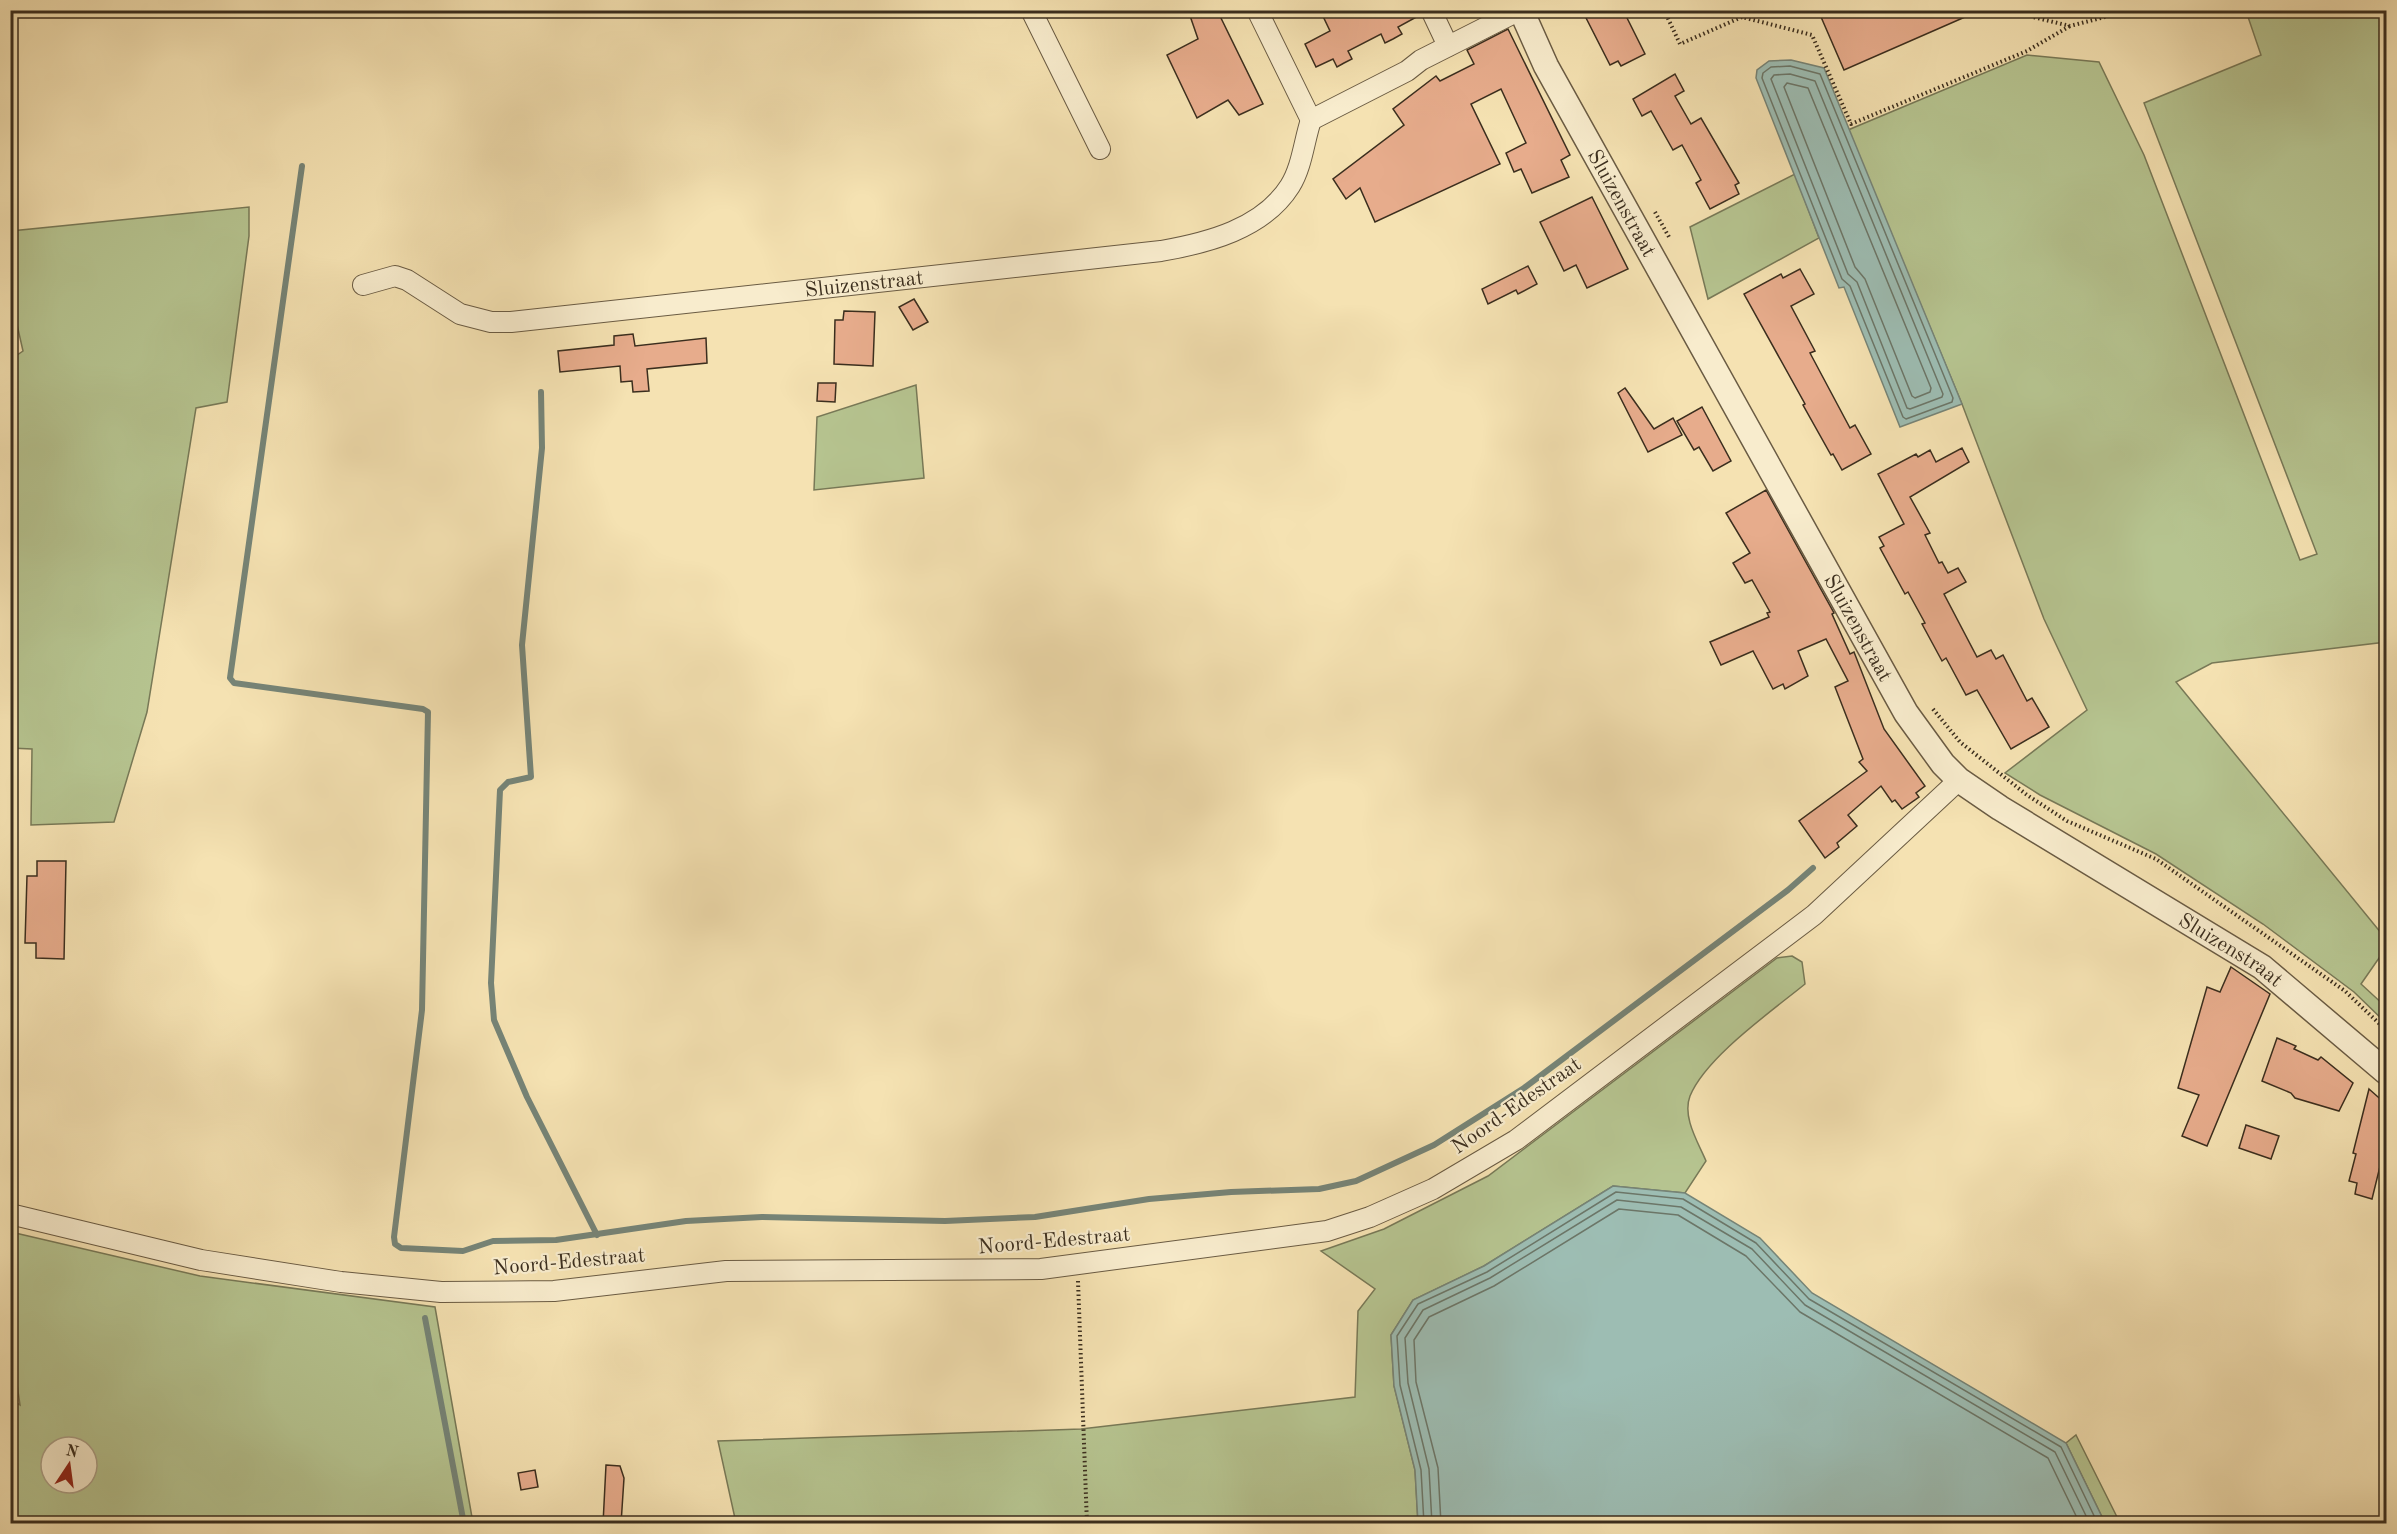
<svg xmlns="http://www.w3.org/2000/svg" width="2397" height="1534" font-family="'Old Standard TT',serif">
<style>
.green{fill:#b6c490;stroke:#787957;stroke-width:1.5;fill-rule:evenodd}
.water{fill:#9dbdb3;stroke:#768477;stroke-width:1.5}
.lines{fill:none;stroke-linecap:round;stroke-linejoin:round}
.shore{stroke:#6c7668;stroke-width:1.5}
.stream{stroke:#768477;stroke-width:6}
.building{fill:#e7ac8c;stroke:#3b2e1e;stroke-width:1.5}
.minor-casing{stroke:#6a5b43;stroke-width:22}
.tertiary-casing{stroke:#6a5b43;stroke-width:27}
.path{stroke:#3b2e1e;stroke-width:4;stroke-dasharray:1.5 3;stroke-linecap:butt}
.minor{stroke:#f8eccd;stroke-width:20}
.tertiary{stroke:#f8eccd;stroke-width:24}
.labels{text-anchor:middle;stroke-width:4.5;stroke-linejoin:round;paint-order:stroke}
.street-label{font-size:21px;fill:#3b2e1e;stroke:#f8eccd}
</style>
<rect width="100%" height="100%" fill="#f5e2b2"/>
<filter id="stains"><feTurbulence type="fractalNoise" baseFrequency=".00333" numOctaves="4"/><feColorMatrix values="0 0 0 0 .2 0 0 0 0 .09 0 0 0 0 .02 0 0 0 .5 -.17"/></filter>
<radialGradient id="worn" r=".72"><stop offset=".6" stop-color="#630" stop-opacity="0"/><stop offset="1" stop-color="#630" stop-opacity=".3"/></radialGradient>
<!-- green -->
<g class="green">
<polygon points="2246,11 2386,11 2386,642 2212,663 2176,682 2386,939 2386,948 2361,984 2386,1007 2386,1023 2354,992 2263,924 2156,854 2040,795 2005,773 2087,710 2044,619 1962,404 1848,130 2027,55 2099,62 2144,155 2300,560 2317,554 2144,103 2261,55"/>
<polygon points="1795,174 1819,238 1708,299 1690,227"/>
<polygon points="249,207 249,236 227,402 196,408 147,712 114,822 31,825 32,749 10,748 10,360 23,351 11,298 11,231"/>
<polygon points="916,385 924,478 814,490 817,417"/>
<path d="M1792,956L1802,962L1805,984C1772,1011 1706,1057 1690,1096C1682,1117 1698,1142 1706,1161L1685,1193L1613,1186L1484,1266L1413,1300L1391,1335L1394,1386L1415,1470L1418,1523H736L718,1441L1081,1429L1355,1397L1358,1311L1375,1289L1321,1251L1384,1229L1488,1176L1777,958Z"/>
<path d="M11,1232L200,1276L435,1307L473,1523H11V1399L20,1405L11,1344ZM51,1447H87V1483H51Z"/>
<polygon points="2076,1435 2120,1523 2105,1523 2066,1443"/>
</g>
<!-- water -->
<g class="water">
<polygon points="1791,60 1824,68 1962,404 1900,427 1844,287 1839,288 1756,78 1757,70 1769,61"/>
<polygon points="1613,1186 1685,1193 1760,1238 1812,1293 2066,1443 2105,1523 1418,1523 1415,1470 1394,1386 1391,1335 1413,1300 1484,1266"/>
</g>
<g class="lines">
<!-- shore -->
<g class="shore">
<polygon points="1790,66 1820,74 1953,398 1952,402 1906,419 1903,417 1850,286 1842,279 1762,78 1763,73 1771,67"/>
<polygon points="1790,74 1815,81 1943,394 1942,397 1910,409 1907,408 1857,282 1848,274 1771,79 1774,75"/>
<polygon points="1787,83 1808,88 1931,388 1930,392 1915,398 1912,396 1865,279 1855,267 1784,87"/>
<polyline points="1424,1524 1421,1470 1400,1385 1397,1336 1418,1304 1487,1272 1616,1192 1683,1199 1756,1243 1809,1299 2061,1447 2098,1524"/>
<polyline points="1432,1524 1429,1469 1408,1383 1405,1338 1423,1310 1490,1278 1617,1200 1681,1207 1752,1249 1805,1305 2055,1452 2090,1524"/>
<polyline points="1441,1524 1438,1468 1416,1382 1414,1340 1429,1317 1494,1286 1619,1209 1678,1215 1746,1256 1800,1312 2048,1458 2080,1524"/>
</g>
<!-- stream -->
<g class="stream">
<polyline points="302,166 230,678 234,683 423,709 428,712 422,1010 394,1237 395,1244 401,1248 463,1251 493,1241 556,1240 686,1221 762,1217 945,1221 1035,1217 1149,1199 1231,1192 1319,1189 1356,1181 1434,1145 1524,1088 1788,890 1813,868"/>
<polyline points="541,392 542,448 522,645 531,777 508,782 500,790 491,983 494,1020 527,1097 597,1235"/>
<polyline points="425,1318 464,1524"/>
</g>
</g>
<!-- building -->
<g class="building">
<polygon points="1188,10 1217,10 1263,104 1239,115 1228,100 1197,118 1167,55 1198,39"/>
<polygon points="1320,10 1419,10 1420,15 1398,27 1402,34 1393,39 1385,43 1381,34 1348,51 1352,59 1344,63 1337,67 1333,59 1316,67 1305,44 1330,31"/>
<polygon points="1582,10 1623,10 1645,54 1621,66 1618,61 1610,65"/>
<polygon points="1818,10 1981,10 1844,70"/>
<polygon points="1508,29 1570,155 1561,160 1569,177 1532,193 1521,169 1514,172 1506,153 1526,143 1501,89 1471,104 1500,164 1375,222 1360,188 1346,199 1333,179 1404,125 1393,109 1436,76 1440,81 1474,64 1467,50"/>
<polygon points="1675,74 1684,91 1675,96 1691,124 1701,118 1739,183 1735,185 1739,194 1710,209 1696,183 1701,180 1682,145 1673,150 1651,111 1642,116 1633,99"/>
<polygon points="1592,197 1628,269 1587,288 1576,265 1564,271 1540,222"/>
<polygon points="1528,266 1537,284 1518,294 1516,290 1488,304 1482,289"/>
<polygon points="1800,269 1814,294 1791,306 1815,351 1810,353 1850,428 1855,425 1871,454 1842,470 1833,454 1831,455 1803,405 1805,404 1744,294 1781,274 1783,278"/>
<polygon points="914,299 928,322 913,330 899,307"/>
<polygon points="844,311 875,312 873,366 834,364 835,320 843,320"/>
<polygon points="633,334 635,346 706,338 707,363 647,369 649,391 633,392 632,381 621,382 620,366 560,372 558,351 614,345 614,336"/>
<polygon points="818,383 836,383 835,402 817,401"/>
<polygon points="1625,388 1654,429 1673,418 1682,435 1648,452 1618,393"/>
<polygon points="1702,407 1731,461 1713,471 1699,447 1694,450 1677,421"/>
<polygon points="1962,448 1969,462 1910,497 1930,533 1925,535 1939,563 1942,562 1948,573 1958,568 1966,582 1944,594 1977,657 1991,650 1996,659 2003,655 2027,701 2032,698 2049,727 2011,749 1977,690 1966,695 1946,658 1942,661 1922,624 1925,623 1908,592 1905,594 1880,548 1884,546 1879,537 1904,524 1878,474 1916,454 1918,457 1930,450 1936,462"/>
<polygon points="1766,490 1834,613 1832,614 1850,654 1854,652 1884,729 1925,786 1916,793 1919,797 1902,809 1895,800 1892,802 1881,786 1848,815 1857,826 1837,843 1839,847 1825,858 1799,821 1867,771 1859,762 1863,759 1835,687 1848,681 1826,639 1798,651 1808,676 1785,689 1783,684 1773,689 1753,651 1721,665 1710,642 1769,617 1767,613 1770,612 1752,580 1745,583 1733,563 1750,553 1726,513"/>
<polygon points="37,861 66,861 64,959 36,958 36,943 25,943 27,876 37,876"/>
<polygon points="2231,967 2270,994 2207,1146 2182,1136 2199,1095 2178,1088 2207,987 2220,992"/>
<polygon points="2277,1038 2296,1046 2294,1049 2318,1060 2321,1057 2353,1083 2339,1111 2295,1098 2291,1093 2262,1081"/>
<polygon points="2369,1089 2386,1104 2386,1142 2372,1199 2355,1194 2357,1183 2349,1181 2356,1154 2353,1153"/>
<polygon points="2246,1125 2279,1136 2271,1159 2239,1148"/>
<polygon points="606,1465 620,1466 624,1478 621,1524 603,1524"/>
<polygon points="535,1470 538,1487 521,1490 518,1473"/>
</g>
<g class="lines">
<!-- minor casing -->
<g class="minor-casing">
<g id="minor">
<polyline points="1031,10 1100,149"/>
<polyline points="1257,10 1311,120"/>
<polyline points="1431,10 1448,46"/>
<polyline points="1311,120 1407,71 1421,60 1520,10"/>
<path id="s1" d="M363,285L395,276L407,280L460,314L491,322H511L1161,251C1207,243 1263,229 1290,186C1302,167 1304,141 1311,120"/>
<polyline points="10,1214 201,1260 341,1282 441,1292 554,1291 726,1271 1041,1269 1327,1231 1370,1217 1433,1189 1516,1140 1814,915 1959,780"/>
</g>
</g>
<!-- tertiary casing -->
<g class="tertiary-casing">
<g id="tertiary">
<path id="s2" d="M1521,10L1546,66L1906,713L1943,764L1959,780L2000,808L2262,967L2386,1072"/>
</g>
</g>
<!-- path -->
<g class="path">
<polyline points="1664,10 1680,44 1742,17 1812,35 1851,124 2027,51 2070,26"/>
<polyline points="2029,10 2033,17 2070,26 2132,10"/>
<polyline points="1655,212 1669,237"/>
<polyline points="1933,709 1960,742 2027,795 2067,821 2156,859 2345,991 2386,1030"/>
<polyline points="1078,1281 1087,1524"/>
</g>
<!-- minor -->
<use href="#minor" class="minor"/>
<!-- tertiary -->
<use href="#tertiary" class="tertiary"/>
</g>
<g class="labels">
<!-- street labels -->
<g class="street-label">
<text dy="7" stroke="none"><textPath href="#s2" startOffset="218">Sluizenstraat</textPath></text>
<text dy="7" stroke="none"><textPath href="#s1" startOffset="516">Sluizenstraat</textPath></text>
<text dy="7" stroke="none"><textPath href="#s2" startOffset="704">Sluizenstraat</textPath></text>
<text dy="7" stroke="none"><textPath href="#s2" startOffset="1208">Sluizenstraat</textPath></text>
<text transform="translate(1516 1105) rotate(-35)" y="7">Noord-Edestraat</text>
<text transform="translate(1054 1240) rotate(-5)" y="7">Noord-Edestraat</text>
<text transform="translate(569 1261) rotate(-5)" y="7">Noord-Edestraat</text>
</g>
</g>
<!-- margin -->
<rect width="2397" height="1534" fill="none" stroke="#f5e2b2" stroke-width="36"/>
<rect x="12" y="12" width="2373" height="1510" fill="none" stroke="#3b2e1e" stroke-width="3"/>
<rect x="18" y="18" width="2361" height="1498" fill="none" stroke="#3b2e1e" stroke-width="1.5"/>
<!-- north arrow -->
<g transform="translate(69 1465) rotate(13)"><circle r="28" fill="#f8eccd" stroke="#aca087" stroke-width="1.5"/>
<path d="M0-4.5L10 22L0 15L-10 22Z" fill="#8f2418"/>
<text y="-9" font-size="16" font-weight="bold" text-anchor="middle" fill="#3b2e1e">N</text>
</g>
<rect width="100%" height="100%" filter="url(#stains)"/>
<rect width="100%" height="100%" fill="url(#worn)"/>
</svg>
